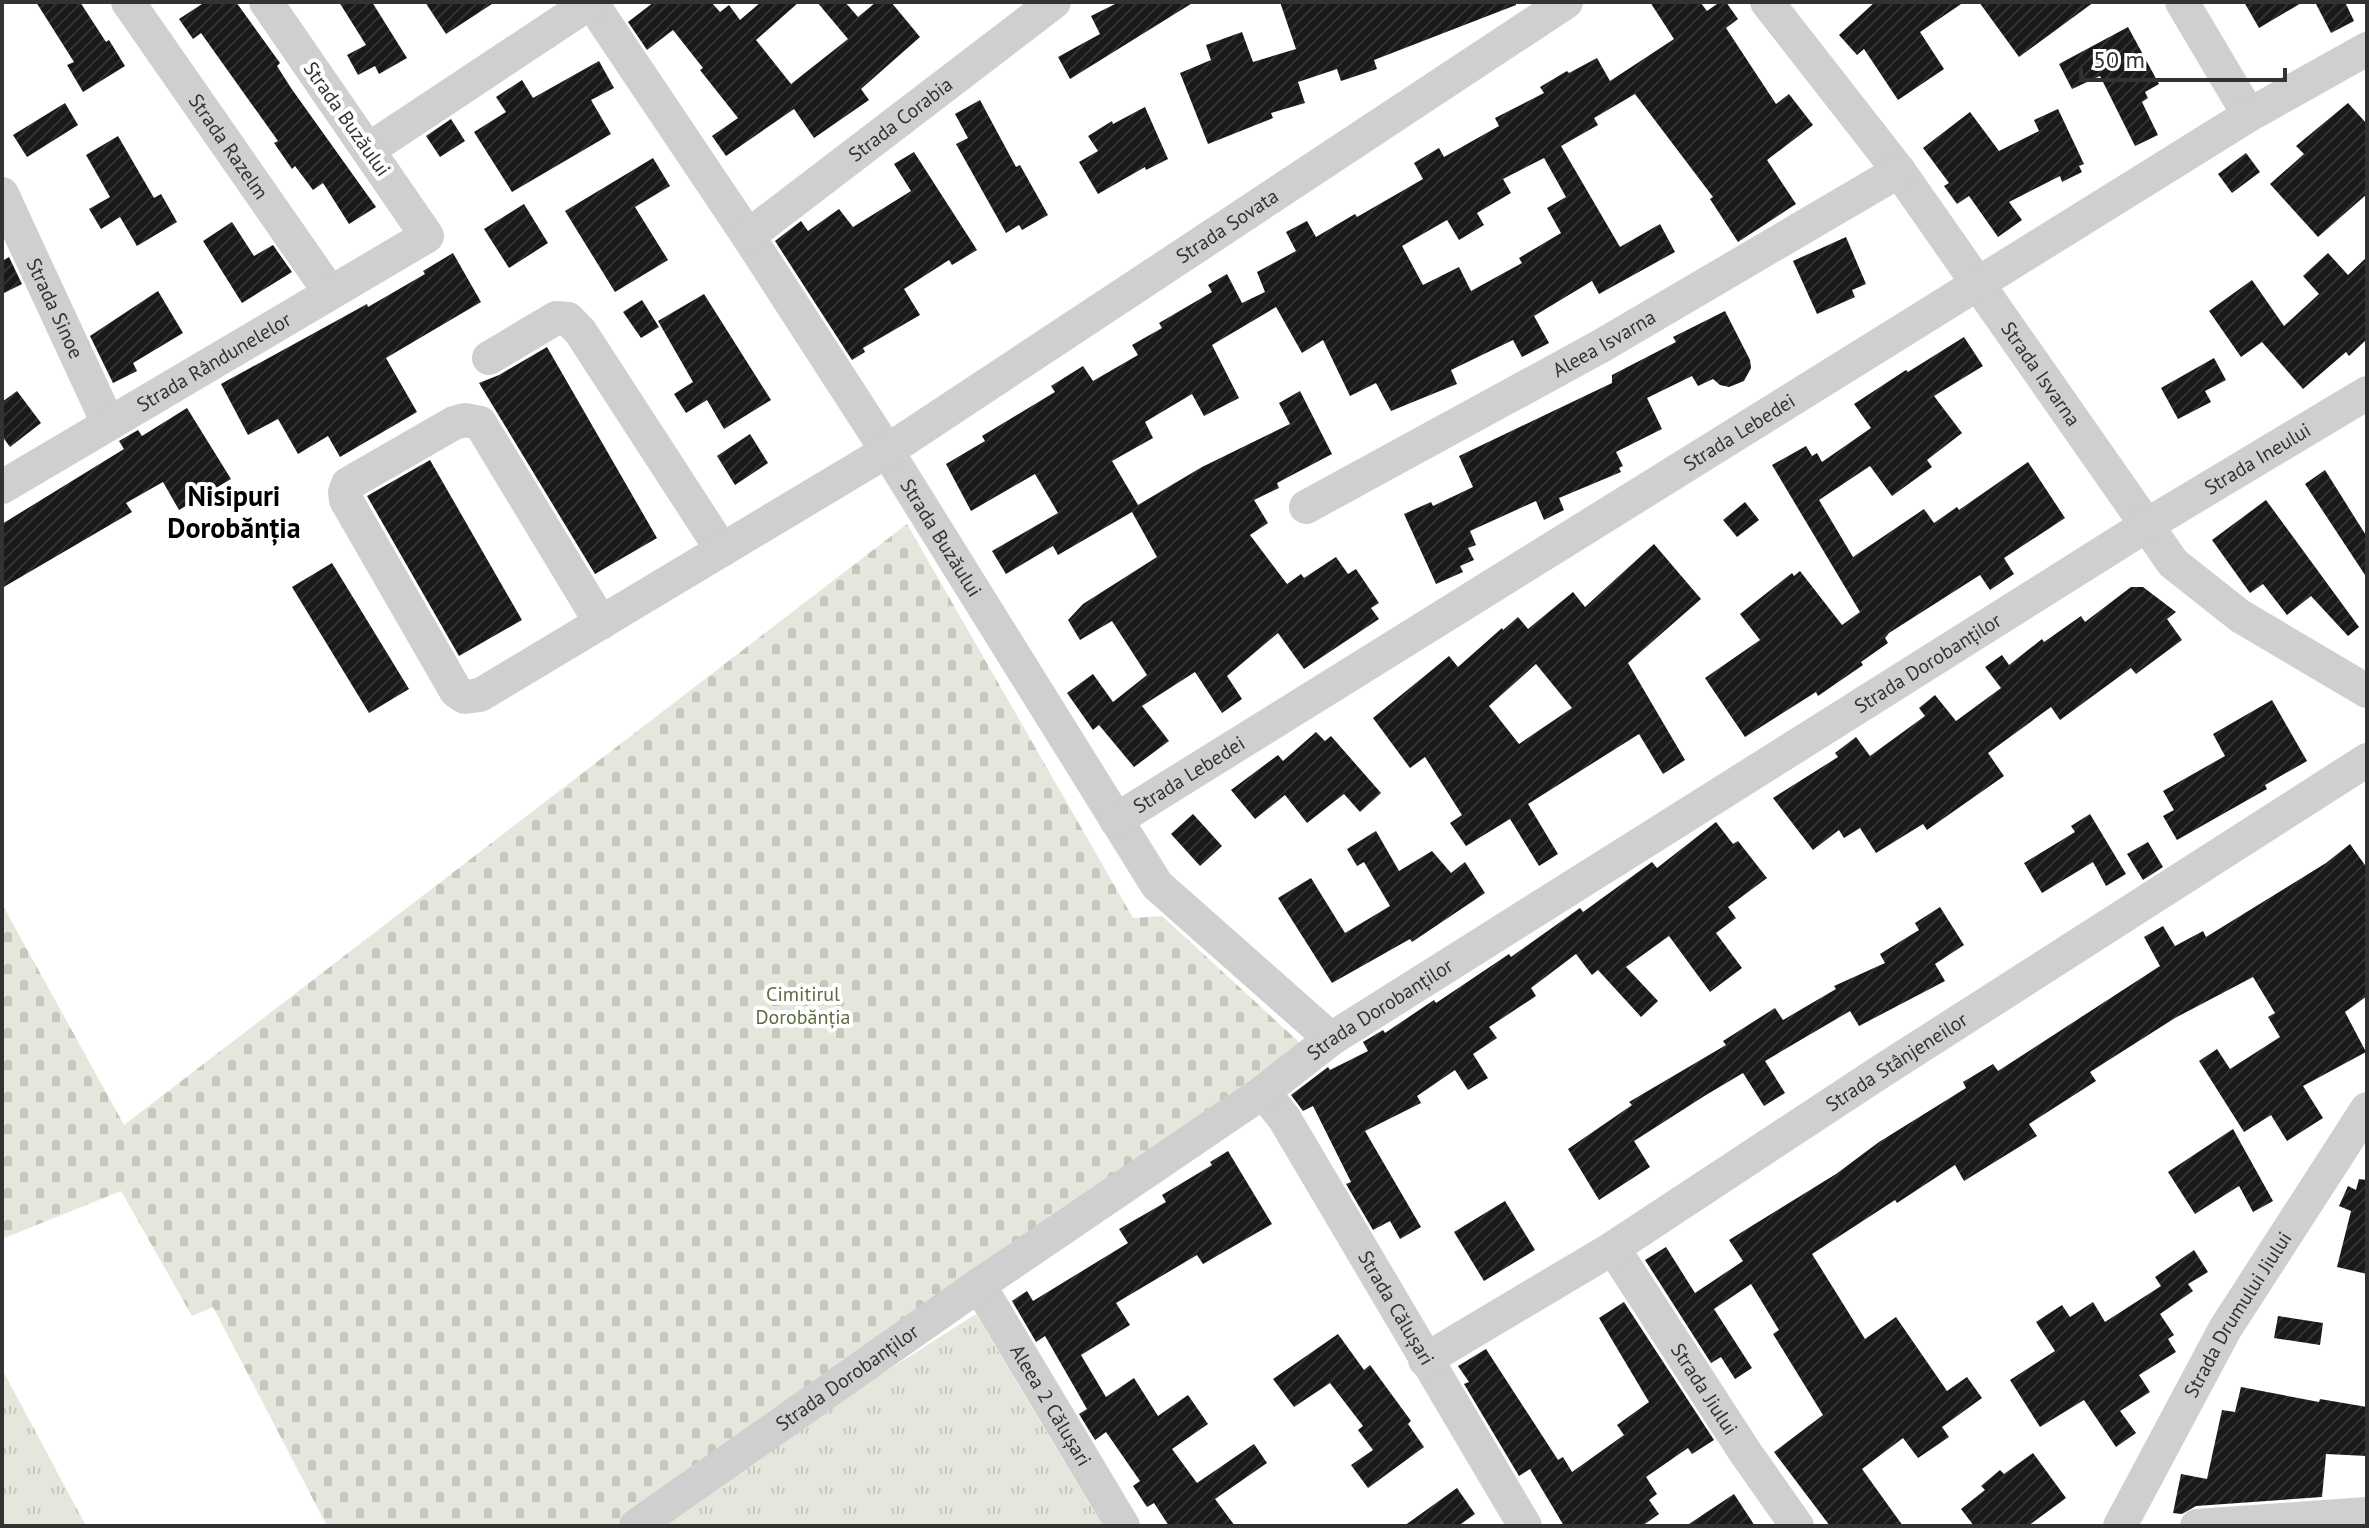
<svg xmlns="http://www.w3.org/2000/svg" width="2369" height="1528" font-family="'PT Sans',sans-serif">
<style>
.grass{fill:url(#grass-tufts)}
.cemetery{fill:url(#cemetery-stones)}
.building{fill:url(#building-hatch);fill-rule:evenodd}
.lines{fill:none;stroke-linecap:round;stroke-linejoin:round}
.minor{stroke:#cfcfcf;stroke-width:34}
.labels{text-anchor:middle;stroke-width:8;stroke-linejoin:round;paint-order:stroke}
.street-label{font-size:20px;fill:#323232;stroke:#fff}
.park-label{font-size:20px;fill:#5d6b42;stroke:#fff}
.district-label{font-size:28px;font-weight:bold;fill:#000;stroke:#fff}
</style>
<defs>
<pattern id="grass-tufts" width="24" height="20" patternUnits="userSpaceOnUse" patternTransform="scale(2)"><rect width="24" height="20" fill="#e4e8dc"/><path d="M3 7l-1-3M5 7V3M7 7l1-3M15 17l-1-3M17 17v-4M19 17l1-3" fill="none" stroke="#c4c7bd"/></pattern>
<pattern id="cemetery-stones" width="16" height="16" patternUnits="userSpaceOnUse" patternTransform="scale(2)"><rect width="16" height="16" fill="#e4e8dc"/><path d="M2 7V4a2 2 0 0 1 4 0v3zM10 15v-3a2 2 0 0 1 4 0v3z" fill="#c4c7bd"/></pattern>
<pattern id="building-hatch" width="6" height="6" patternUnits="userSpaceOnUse" patternTransform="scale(2)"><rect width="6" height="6" fill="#191919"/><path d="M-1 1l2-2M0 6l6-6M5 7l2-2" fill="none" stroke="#323232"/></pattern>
</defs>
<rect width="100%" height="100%" fill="#fff"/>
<!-- grass -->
<g class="grass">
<polygon points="976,1314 1103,1526 643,1526"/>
<polygon points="2,1369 86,1526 2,1526"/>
</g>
<!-- cemetery -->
<polygon class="cemetery" points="907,524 1133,918 1162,916 1301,1044 619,1526 327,1526 213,1307 192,1316 121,1191 2,1239 2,904 124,1125"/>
<!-- building -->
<g class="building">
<polygon points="36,2 80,2 106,42 109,40 125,66 83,92 67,65 74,62"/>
<polygon points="205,2 236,2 280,63 277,66 291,88 376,207 349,224 323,183 313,190 295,166 292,169 274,143 278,141 201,33 193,39 179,19"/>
<polygon points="339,2 372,2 407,58 379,74 375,66 358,75 347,55 366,45"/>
<polygon points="425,2 495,2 446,34"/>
<polygon points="654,2 711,2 720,12 729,5 740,20 761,2 799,2 756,40 791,84 848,39 817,2 845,2 858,17 876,2 891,2 920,37 861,89 869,100 814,138 794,109 726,156 712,136 738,118 700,70 703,68 673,30 647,50 628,22"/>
<polygon points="1119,2 1194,2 1070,79 1058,57 1100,34 1091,16"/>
<polygon points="1280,2 1516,2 1516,5 1374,60 1377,69 1341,81 1337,69 1298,82 1305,103 1271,113 1273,118 1208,144 1180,73 1211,60 1206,45 1242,32 1253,62 1296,49"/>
<path d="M1650,2H1700L1707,11L1720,2H1726L1738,19L1726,28L1776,104L1789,94L1813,125L1767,160L1796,204L1738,242L1710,199L1713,197L1635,94L1594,118L1598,125L1561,146L1620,247L1660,224L1675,252L1599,294L1592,281L1534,316L1549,343L1522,357L1513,340L1451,370L1457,384L1391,411L1376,383L1350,396L1323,340L1302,353L1276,307L1212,345L1239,398L1204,416L1192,394L1145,422L1153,438L1112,461L1138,505L1202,467L1290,424L1279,403L1300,391L1332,454L1277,483L1279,488L1254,500L1268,523L1250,535L1287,584L1301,574L1304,578L1336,557L1348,574L1356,569L1379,603L1371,608L1379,619L1304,669L1278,633L1227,676L1242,699L1222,713L1195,672L1142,706L1169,741L1134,767L1099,725L1093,730L1067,693L1093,674L1113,702L1147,675L1112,621L1080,640L1068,620L1083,604L1157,557L1132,512L1058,555L1053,546L1006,574L992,551L1058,513L1035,474L971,511L946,464L985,441L982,436L1055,392L1051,386L1083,366L1093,381L1138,355L1132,345L1162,328L1159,323L1212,292L1208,285L1227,274L1242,303L1265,292L1257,272L1296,251L1286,232L1307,221L1316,237L1355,214L1357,217L1423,179L1414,163L1439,148L1444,157L1499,126L1495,118L1544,93L1540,87L1567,71L1569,73L1597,58L1610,81L1674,39ZM1544,158L1566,197L1547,208L1561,233L1519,258L1522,263L1471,291L1459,267L1423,285L1402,246L1447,220L1459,240L1484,225L1477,213L1511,193L1503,179Z"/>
<polygon points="1875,2 1964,2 1920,32 1944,69 1898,100 1864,49 1857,55 1839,35"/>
<polygon points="1979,2 2094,2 2019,57"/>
<polygon points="2244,2 2303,2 2259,28"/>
<polygon points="2315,2 2345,2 2354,21 2331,33"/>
<polygon points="2128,27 2159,84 2145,92 2148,98 2142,102 2158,135 2135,146 2100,76 2072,89 2059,64"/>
<polygon points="599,61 614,88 591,100 611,134 512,192 474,132 506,112 496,97 522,80 533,98"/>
<polygon points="980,100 1016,167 1020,165 1048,215 1022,230 1019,225 1006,233 956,144 968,138 955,114"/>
<polygon points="65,103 78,125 27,157 13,135"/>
<polygon points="2348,103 2367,124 2367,194 2318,237 2270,184 2304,154 2296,146"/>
<polygon points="1145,107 1168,159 1146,170 1145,167 1098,194 1079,162 1098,151 1088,136 1112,121 1113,124"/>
<polygon points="2058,109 2084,164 2079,166 2082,172 2062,182 2060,176 2009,202 2022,220 1998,237 1969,196 1957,204 1944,186 1949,183 1923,148 1970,112 1999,151 2039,131 2034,120"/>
<polygon points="451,119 465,141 440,157 426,136"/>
<polygon points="118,136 154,198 161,194 177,222 137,246 120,217 101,229 89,209 110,197 86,155"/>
<polygon points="914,152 977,250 952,265 949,260 904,289 920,315 863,348 865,352 852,360 775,241 801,221 808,231 839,209 853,227 911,191 894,164"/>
<polygon points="2246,153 2260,172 2232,193 2218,174"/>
<polygon points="653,158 670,186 635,207 668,260 615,292 565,211"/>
<polygon points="524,204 548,243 509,268 484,229"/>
<polygon points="232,222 254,256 273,245 292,272 242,303 203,241"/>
<polygon points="1846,237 1866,284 1852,290 1855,297 1817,314 1793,261"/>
<polygon points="453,253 481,302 386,358 417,412 340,457 328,436 298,454 278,419 248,435 221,384 367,304 368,307 425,274 423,271"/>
<polygon points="2328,253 2348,275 2367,257 2367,339 2349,356 2346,352 2303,389 2262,342 2241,357 2209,311 2252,280 2284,326 2319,294 2303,276"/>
<polygon points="9,257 22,284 2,294 2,261"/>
<polygon points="158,291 183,333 133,363 137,371 113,383 90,336"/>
<polygon points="704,294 771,400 724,429 707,400 686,413 674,394 693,382 658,321"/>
<polygon points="642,300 659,327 641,338 623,312"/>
<polygon points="1725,311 1750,360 1751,368 1744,381 1729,387 1720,385 1713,379 1698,386 1692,376 1647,398 1662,429 1616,452 1623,466 1619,468 1621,472 1559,498 1564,510 1544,520 1536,501 1470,531 1476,545 1468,548 1474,560 1460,566 1463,572 1436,584 1404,514 1431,502 1433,506 1473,487 1459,456 1612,383 1612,375 1676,342 1673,337"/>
<polygon points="1964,337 1983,366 1934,396 1962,433 1927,460 1932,467 1892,496 1870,466 1819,500 1853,557 1924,509 1934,523 1957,507 1959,510 2028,462 2065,518 2004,558 2014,574 1990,590 1980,575 1889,633 1885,638 1888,643 1861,662 1863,665 1818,696 1816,692 1745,737 1705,678 1760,640 1740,614 1792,573 1794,576 1800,571 1842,625 1860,612 1772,465 1806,446 1812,456 1817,453 1822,462 1871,428 1854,404 1906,370 1908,372"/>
<polygon points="547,347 657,538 595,574 479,383 499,375"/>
<polygon points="2214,358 2226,380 2205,391 2211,402 2178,419 2161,388"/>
<polygon points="17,391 41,423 10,447 2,436 2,402"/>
<polygon points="187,408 231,479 179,510 163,482 126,503 132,512 2,588 2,524 124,449 119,441 138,430 142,436"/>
<polygon points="750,434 768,463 735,485 717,456"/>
<polygon points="430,460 522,620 459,656 367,496"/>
<polygon points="2325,470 2367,537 2367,578 2305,484"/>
<polygon points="2266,500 2359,627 2348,636 2311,596 2287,615 2263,584 2250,593 2212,540"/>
<polygon points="1745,502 1759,520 1737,537 1723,520"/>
<path d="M1654,544L1701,599L1628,663L1685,760L1663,774L1639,734L1528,804L1558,854L1539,866L1510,819L1466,846L1450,823L1462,815L1425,757L1410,768L1373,718L1449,656L1458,667L1502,628L1503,630L1518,617L1528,629L1573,592L1585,607ZM1536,664L1572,708L1519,744L1489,706Z"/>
<polygon points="332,563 409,689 369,713 292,587"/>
<polygon points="2131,587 2143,587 2176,612 2167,619 2182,640 2136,674 2131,668 2060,720 2051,707 1988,753 2004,776 1927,830 1923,824 1876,853 1860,828 1844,838 1839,830 1813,850 1773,798 1838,757 1835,753 1856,737 1870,756 1925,716 1919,708 1935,695 1956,721 2001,688 1985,667 2002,655 2009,665 2042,639 2044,642 2081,616 2085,622"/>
<polygon points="2272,700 2307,761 2265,785 2267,789 2177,840 2163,816 2174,810 2163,791 2225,756 2213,734"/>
<polygon points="1316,732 1325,741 1331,736 1381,793 1360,812 1344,794 1307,823 1285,795 1255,819 1231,790 1278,755 1283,761"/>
<polygon points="1193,814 1222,846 1200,866 1171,834"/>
<polygon points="2090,814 2126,874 2106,886 2093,862 2042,893 2024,863 2075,832 2071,826"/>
<polygon points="1716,822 1733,844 1738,841 1767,878 1728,907 1736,918 1716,933 1742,968 1710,992 1669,936 1626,967 1658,1001 1641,1017 1598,970 1592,975 1576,954 1531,988 1536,996 1489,1027 1497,1038 1473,1054 1488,1078 1468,1090 1455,1070 1417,1096 1421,1103 1365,1131 1421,1227 1400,1239 1390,1221 1373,1230 1346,1184 1351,1182 1313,1106 1303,1111 1291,1095 1328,1067 1330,1070 1368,1051 1363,1042 1383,1030 1385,1033 1434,1000 1436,1003 1509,954 1511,957 1580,908 1583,912 1652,862 1657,868"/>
<polygon points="1376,831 1399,871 1432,851 1451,873 1465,862 1485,893 1412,942 1410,939 1332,983 1278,898 1311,878 1345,933 1390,906 1364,862 1357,866 1347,849"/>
<polygon points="2148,842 2163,867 2143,880 2127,854"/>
<polygon points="2350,844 2367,868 2367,996 2345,1012 2366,1052 2303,1086 2323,1118 2287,1141 2271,1115 2244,1132 2199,1061 2217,1049 2230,1069 2280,1037 2268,1017 2275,1013 2253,977 2175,1018 2090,1072 2096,1081 2029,1124 2037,1136 1964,1181 1955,1165 1897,1203 1895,1200 1812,1254 1865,1339 1896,1317 1947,1391 1967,1377 1982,1398 1942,1427 1949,1437 1918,1458 1903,1438 1862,1469 1903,1526 1830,1526 1774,1452 1823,1415 1773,1334 1779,1330 1751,1284 1714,1309 1752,1368 1735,1379 1721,1357 1711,1363 1645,1260 1666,1247 1695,1293 1743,1261 1729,1240 1836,1174 1879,1142 1966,1088 1963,1082 1993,1064 1998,1071 2160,966 2144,937 2163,926 2175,946 2203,931 2206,937 2326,863"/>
<polygon points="1940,907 1964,945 1935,964 1945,981 1859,1026 1850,1011 1765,1061 1785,1093 1764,1106 1743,1073 1706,1095 1634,1141 1650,1167 1599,1200 1568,1149 1632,1105 1629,1102 1726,1045 1723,1041 1775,1008 1783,1020 1836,989 1834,986 1885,963 1880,954 1919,930 1915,923"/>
<polygon points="2233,1129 2273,1201 2253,1212 2239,1186 2195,1214 2168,1172"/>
<polygon points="1228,1151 1272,1224 1203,1264 1197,1255 1116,1303 1130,1325 1081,1355 1106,1397 1134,1378 1158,1416 1188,1395 1208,1424 1172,1449 1197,1483 1254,1444 1267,1463 1215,1499 1235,1526 1169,1526 1154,1503 1147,1507 1133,1486 1140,1481 1106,1432 1095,1440 1079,1414 1087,1409 1045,1336 1036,1342 1012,1301 1027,1291 1033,1301 1128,1243 1119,1229 1166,1202 1162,1195 1212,1165 1210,1162"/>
<polygon points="2359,1179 2367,1180 2367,1274 2337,1267 2351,1211 2339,1206 2348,1186 2356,1190"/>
<polygon points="1505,1201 1535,1250 1484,1281 1454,1232"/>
<polygon points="2194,1250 2208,1272 2188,1284 2193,1291 2160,1314 2174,1335 2168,1339 2176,1352 2139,1375 2150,1392 2120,1411 2136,1433 2116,1447 2084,1400 2040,1427 2010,1380 2055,1351 2036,1322 2062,1305 2070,1317 2093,1302 2105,1322 2161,1286 2155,1277"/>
<polygon points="1624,1302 1714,1440 1692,1454 1688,1448 1646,1477 1657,1494 1649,1500 1659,1514 1642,1526 1564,1526 1530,1469 1519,1476 1464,1384 1469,1382 1458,1366 1486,1349 1558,1460 1563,1457 1572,1472 1624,1435 1617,1425 1649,1402 1599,1318"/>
<polygon points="2278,1316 2323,1323 2320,1345 2274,1338"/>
<polygon points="1338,1334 1364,1370 1370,1365 1411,1421 1408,1424 1424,1447 1368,1488 1351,1465 1373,1450 1358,1430 1363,1426 1330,1383 1294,1407 1273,1379"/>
<polygon points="2241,1387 2319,1402 2320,1399 2367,1407 2367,1456 2326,1454 2322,1497 2196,1506 2182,1514 2173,1513 2181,1474 2207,1479 2222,1410 2235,1412"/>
<polygon points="2033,1453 2066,1498 2028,1526 1974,1526 1961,1509 1985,1490 1981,1486 2000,1470 2004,1474"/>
<polygon points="1457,1488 1475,1514 1458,1526 1404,1526"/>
<polygon points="1734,1494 1755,1526 1686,1526"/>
</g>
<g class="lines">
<!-- minor -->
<g class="minor">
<path id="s1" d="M128,2L329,291"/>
<path id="s2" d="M591,2L748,236L887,451L1157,885L1331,1039"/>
<path id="s3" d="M1767,2L1899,171L2173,563L2240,616L2367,691"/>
<polyline points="2182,2 2249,115"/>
<polyline points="368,150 591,2"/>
<path id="s4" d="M2,194L108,423"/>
<path id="s5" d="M748,236L1054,2"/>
<polyline points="489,358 556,318 568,319 580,331 722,550"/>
<path id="s6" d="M2,487L427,236L266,2"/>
<path id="s7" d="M1306,507L1601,346L1899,171"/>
<path id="s8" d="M601,623L480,423L465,420L454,423L348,484L345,492L346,500L456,691L465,697L480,695L887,451L1566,2"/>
<path id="s9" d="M1116,820L2249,115L2367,49"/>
<path id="s10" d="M1263,1092L1284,1118L1525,1526"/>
<path id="s11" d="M1613,1248L1745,1452L1797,1526"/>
<path id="s12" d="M979,1285L1123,1526"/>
<path id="s13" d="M1425,1360L1613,1248L1877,1074L2367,760"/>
<path id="s14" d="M636,1526L979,1285L1263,1092L1331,1039L2147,525L2367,393"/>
<path id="s15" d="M2120,1526L2225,1329L2367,1109"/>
<polyline points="2197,1526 2367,1514"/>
</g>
</g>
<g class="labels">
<!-- street labels -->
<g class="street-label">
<text transform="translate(347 119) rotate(55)" y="7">Strada Buzăului</text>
<text dy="7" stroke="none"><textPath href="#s5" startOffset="192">Strada Corabia</textPath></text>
<text dy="7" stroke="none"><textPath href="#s1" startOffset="176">Strada Razelm</textPath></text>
<text dy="7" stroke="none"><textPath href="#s8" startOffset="1528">Strada Sovata</textPath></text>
<text dy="7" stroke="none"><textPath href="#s4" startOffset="126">Strada Sinoe</textPath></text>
<text dy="7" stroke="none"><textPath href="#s7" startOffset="340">Aleea Isvarna</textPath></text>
<text dy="7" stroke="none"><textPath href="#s6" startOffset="246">Strada Rândunelelor</textPath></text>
<text dy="7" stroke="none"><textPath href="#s3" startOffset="462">Strada Isvarna</textPath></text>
<text dy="7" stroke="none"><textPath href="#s9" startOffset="734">Strada Lebedei</textPath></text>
<text dy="7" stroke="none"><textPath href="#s14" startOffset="1942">Strada Ineului</textPath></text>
<text dy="7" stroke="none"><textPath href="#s2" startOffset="640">Strada Buzăului</textPath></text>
<text dy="7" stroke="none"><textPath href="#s14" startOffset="1554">Strada Dorobanților</textPath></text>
<text dy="7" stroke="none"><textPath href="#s9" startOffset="86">Strada Lebedei</textPath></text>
<text dy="7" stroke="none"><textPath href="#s14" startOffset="906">Strada Dorobanților</textPath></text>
<text dy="7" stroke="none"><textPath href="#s13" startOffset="558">Strada Stânjeneilor</textPath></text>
<text dy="7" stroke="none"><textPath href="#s10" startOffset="254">Strada Călușari</textPath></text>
<text dy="7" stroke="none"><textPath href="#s15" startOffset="242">Strada Drumului Jiului</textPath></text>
<text dy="7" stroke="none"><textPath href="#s14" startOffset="258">Strada Dorobanților</textPath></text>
<text dy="7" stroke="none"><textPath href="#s11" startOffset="168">Strada Jiului</textPath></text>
<text dy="7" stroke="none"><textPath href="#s12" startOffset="140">Aleea 2 Călușari</textPath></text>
</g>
<!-- park labels -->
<g class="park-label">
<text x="803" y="1001">Cimitirul<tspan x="803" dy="23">Dorobănția</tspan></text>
</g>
<!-- district labels -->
<g class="district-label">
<text x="234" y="506">Nisipuri<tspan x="234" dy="32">Dorobănția</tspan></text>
</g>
</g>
<!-- border -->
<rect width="2369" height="1528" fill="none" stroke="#323232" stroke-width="8"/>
<!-- scale -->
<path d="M2081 68v12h204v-12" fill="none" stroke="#323232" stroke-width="4"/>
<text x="2093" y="68" font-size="24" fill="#323232" stroke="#ffffff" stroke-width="6" paint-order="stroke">50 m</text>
</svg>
